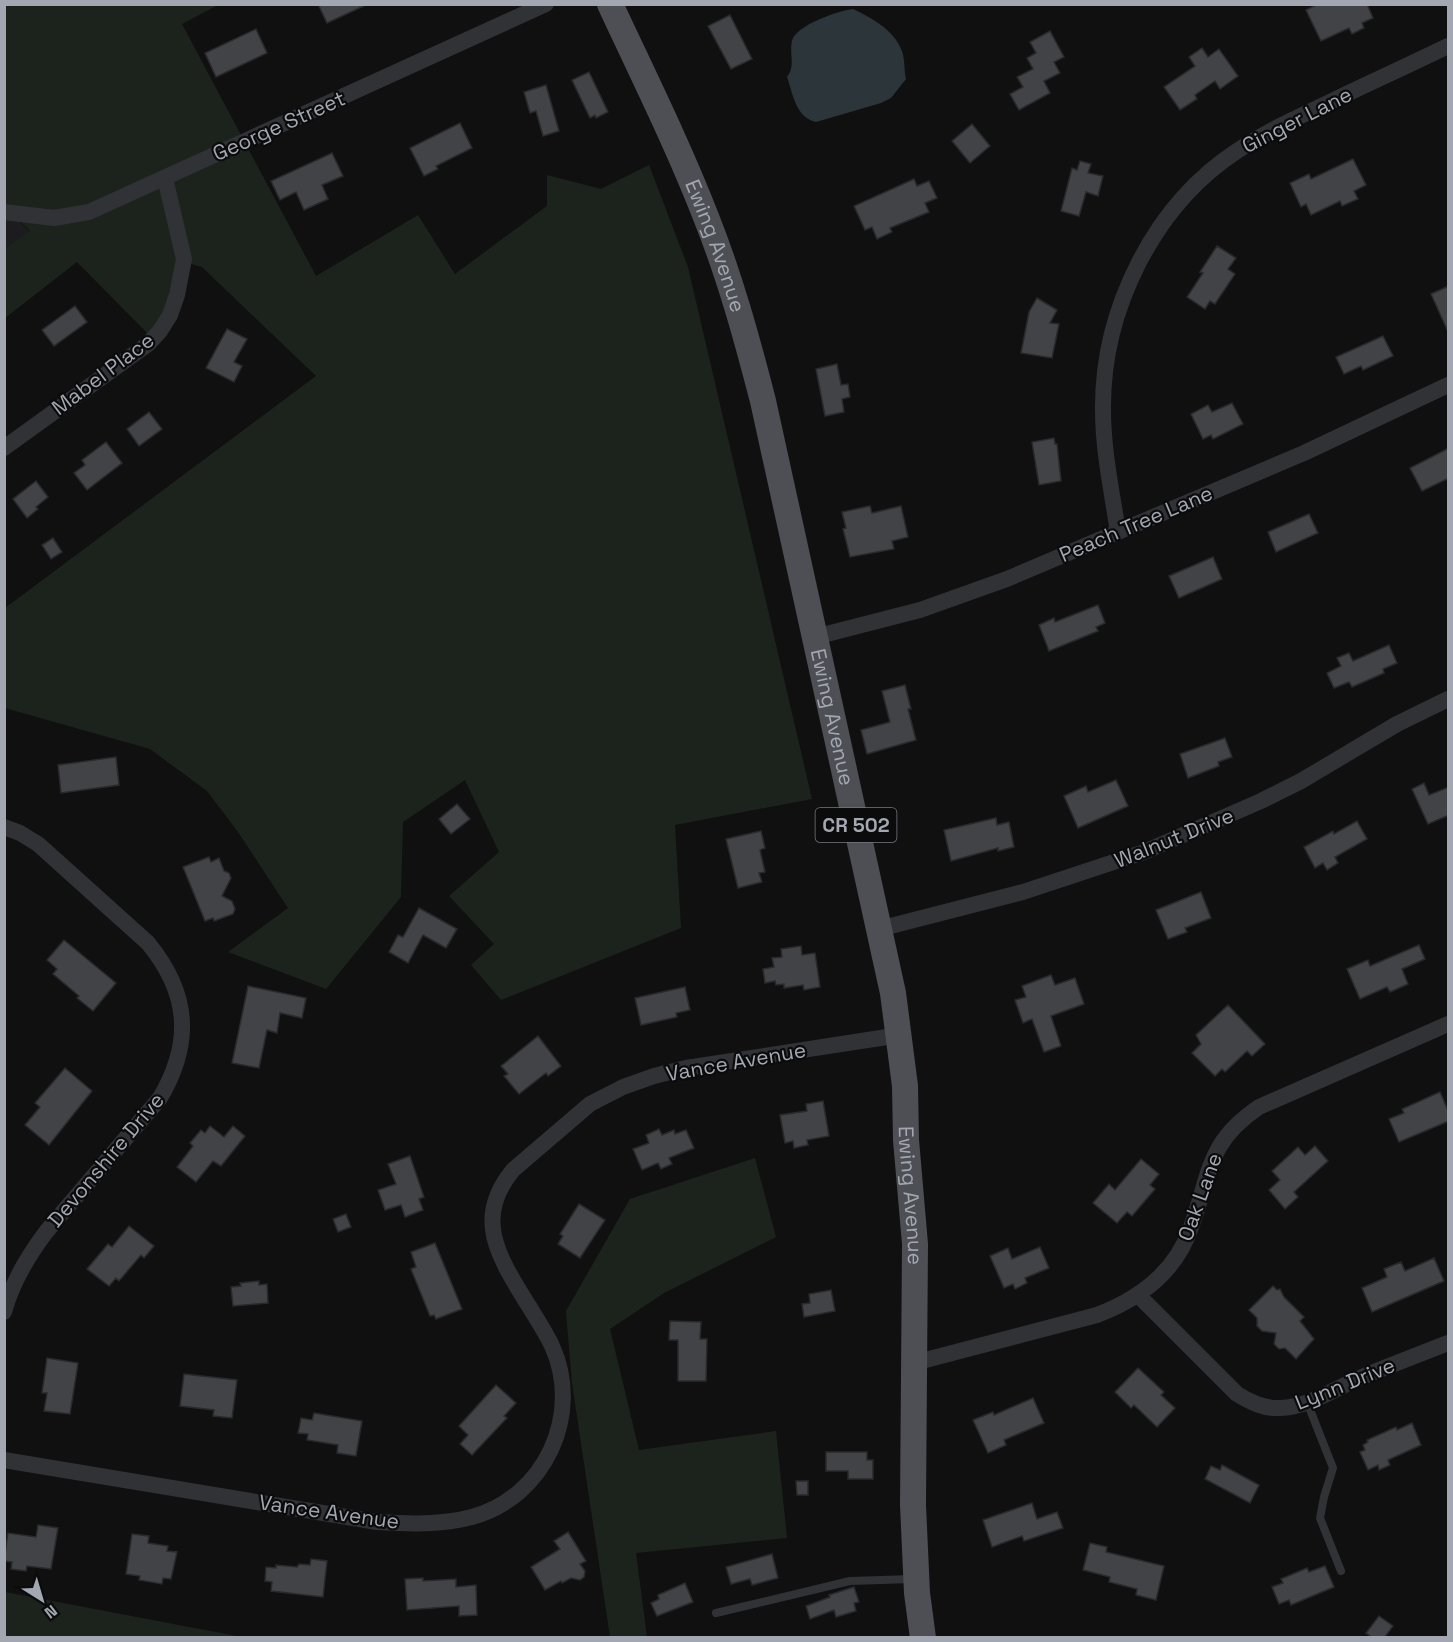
<svg xmlns="http://www.w3.org/2000/svg" width="1453" height="1642" font-family="'Space Grotesk',sans-serif">
<style>
.built{fill:#1c1c1e}
.green{fill:#1c231d}
.water{fill:#2c353a}
.building{fill:#414347;stroke:#2a2a2d;stroke-width:1.5}
.lines{fill:none;stroke-linecap:round;stroke-linejoin:round}
.lane{stroke:#313236;stroke-width:8}
.street{stroke:#313236;stroke-width:16}
.primary{stroke:#4d4f54;stroke-width:26}
.labels{text-anchor:middle;stroke-width:4.5;stroke-linejoin:round;paint-order:stroke}
.shield{fill:#0b0b0c;stroke:#757880;stroke-width:1.5}
.shield-label{font-size:20px;font-weight:bold;fill:#a2a7b1}
.street-label{font-size:21px;fill:#a2a7b1;stroke:#0b0b0c}
</style>
<rect width="100%" height="100%" fill="#101011"/>
<!-- built -->
<polygon class="built" points="4,206 30,232 5,248 4,247"/>
<!-- green -->
<g class="green">
<polygon points="5,5 218,5 182,24 316,276 418,215 455,274 547,206 547,175 601,189 649,165 688,267 812,799 675,825 681,928 501,1000 471,965 494,944 449,896 499,852 465,780 403,822 401,897 326,989 228,952 288,908 238,832 207,791 150,749 5,708 5,608 316,376 202,267 181,261 156,342 77,262 5,318 5,248 30,231 5,206"/>
<polygon points="755,1158 776,1237 664,1293 610,1329 639,1450 776,1431 787,1538 636,1553 647,1637 610,1637 572,1383 566,1311 630,1199"/>
<polygon points="5,1592 242,1637 5,1637"/>
</g>
<!-- water -->
<path class="water" d="M853,9C872,18 894,30 902,51C905,59 904,71 906,79L891,98L881,103L816,122C796,118 793,94 787,77C796,66 789,54 792,41C796,25 838,11 853,9Z"/>
<!-- building -->
<g class="building">
<polygon points="318,4 368,4 327,23"/>
<polygon points="1318,4 1367,4 1373,18 1362,23 1364,28 1352,34 1349,28 1321,41 1306,10"/>
<polygon points="730,15 752,59 731,69 708,26"/>
<polygon points="256,29 267,53 216,77 205,53"/>
<polygon points="1050,31 1064,57 1054,62 1060,73 1044,81 1050,93 1019,110 1010,94 1023,87 1017,77 1033,69 1027,58 1036,53 1030,42"/>
<polygon points="1202,48 1208,57 1219,49 1238,76 1220,89 1215,81 1195,95 1197,99 1180,110 1164,87 1195,66 1189,57"/>
<polygon points="589,72 608,112 596,118 595,115 590,118 572,80"/>
<polygon points="546,85 559,131 543,136 536,111 530,113 524,92"/>
<polygon points="460,123 472,148 436,166 438,169 424,176 410,148"/>
<polygon points="972,124 990,146 970,163 952,141"/>
<polygon points="332,153 343,176 322,185 328,199 304,210 296,192 280,200 271,181"/>
<polygon points="1353,159 1366,185 1354,191 1358,199 1342,206 1340,201 1311,215 1306,204 1301,207 1290,183 1309,174 1311,179"/>
<polygon points="1080,161 1091,164 1088,173 1103,176 1098,196 1086,192 1079,216 1061,211 1072,168 1077,170"/>
<polygon points="914,179 917,186 929,181 937,198 925,203 929,212 890,228 892,232 877,239 872,227 865,230 854,206"/>
<polygon points="1217,246 1236,258 1228,269 1235,274 1215,304 1210,301 1205,309 1187,297 1203,273 1200,272"/>
<polygon points="1449,286 1449,334 1431,294"/>
<polygon points="1037,298 1057,310 1050,323 1059,324 1052,358 1021,353 1029,312"/>
<polygon points="75,306 87,322 54,346 42,330"/>
<polygon points="227,329 247,339 234,362 242,366 234,382 206,368"/>
<polygon points="1383,336 1393,356 1363,370 1361,366 1344,374 1336,357"/>
<polygon points="837,364 841,385 848,384 850,397 842,399 844,412 825,416 816,369"/>
<polygon points="1232,403 1243,424 1213,439 1211,435 1203,439 1191,414 1208,405 1212,412"/>
<polygon points="149,412 162,429 139,446 127,429"/>
<polygon points="1054,438 1055,444 1057,444 1061,481 1039,485 1032,442"/>
<polygon points="106,442 122,463 87,490 74,473 85,465 82,460"/>
<polygon points="1449,448 1449,478 1422,491 1410,468"/>
<polygon points="36,481 48,497 36,507 38,509 27,518 13,499"/>
<polygon points="870,506 872,513 901,506 908,537 892,541 894,549 850,557 843,529 846,528 842,512"/>
<polygon points="1309,514 1318,533 1276,552 1268,532"/>
<polygon points="53,538 62,552 51,559 42,545"/>
<polygon points="1213,557 1222,579 1179,598 1169,576"/>
<polygon points="1098,605 1105,623 1096,627 1098,631 1049,651 1039,625 1054,618 1055,622"/>
<polygon points="1389,645 1397,663 1383,669 1384,673 1352,687 1349,682 1334,688 1327,673 1341,666 1337,658 1349,653 1353,661"/>
<polygon points="905,685 911,709 908,709 916,740 867,754 861,730 890,722 882,691"/>
<polygon points="1225,738 1232,757 1218,762 1219,766 1188,778 1180,754"/>
<polygon points="116,757 119,785 61,793 58,765"/>
<polygon points="1116,780 1128,806 1078,828 1064,796 1086,786 1088,792"/>
<polygon points="1424,783 1429,795 1449,787 1449,815 1428,824 1412,789"/>
<polygon points="457,804 470,819 451,834 439,819"/>
<polygon points="996,818 997,825 1009,822 1014,847 998,851 998,848 951,861 944,830"/>
<polygon points="1357,821 1367,839 1335,857 1338,863 1327,870 1323,863 1315,868 1304,847 1333,831 1334,834"/>
<polygon points="761,831 765,848 760,850 765,872 759,873 762,882 738,888 726,839"/>
<polygon points="209,857 211,862 219,858 224,871 229,873 231,878 222,896 232,901 235,909 233,914 214,921 213,918 205,921 183,867"/>
<polygon points="1201,892 1211,918 1185,928 1187,932 1168,939 1156,910"/>
<polygon points="419,908 457,929 446,948 423,935 408,963 389,952 398,935 403,937"/>
<polygon points="64,940 116,983 93,1011 77,998 79,996 53,974 57,969 47,960"/>
<polygon points="1419,945 1425,959 1402,969 1408,984 1390,992 1387,987 1360,999 1347,969 1368,960 1370,966"/>
<polygon points="801,946 802,955 815,953 820,987 804,990 803,985 784,988 784,984 776,985 775,981 765,983 763,969 774,967 772,958 782,957 781,949"/>
<polygon points="1051,975 1055,985 1075,978 1084,1004 1051,1016 1061,1046 1044,1052 1032,1019 1023,1023 1015,1000 1026,997 1022,986"/>
<polygon points="248,986 306,998 302,1018 280,1013 277,1033 267,1030 259,1068 232,1063"/>
<polygon points="685,987 690,1010 676,1013 677,1017 641,1025 635,998"/>
<polygon points="1228,1005 1265,1044 1252,1056 1247,1051 1225,1072 1222,1069 1215,1076 1192,1053 1201,1044 1196,1035"/>
<polygon points="538,1036 561,1066 548,1076 546,1073 519,1094 504,1076 508,1074 501,1066"/>
<polygon points="65,1068 92,1091 49,1145 25,1125 40,1107 35,1103"/>
<polygon points="1440,1092 1449,1113 1449,1121 1399,1142 1389,1119 1404,1113 1402,1109"/>
<polygon points="823,1101 829,1136 807,1140 808,1145 794,1148 793,1141 785,1143 780,1115 807,1111 806,1104"/>
<polygon points="210,1126 224,1137 233,1126 245,1136 221,1166 213,1161 196,1182 177,1167 193,1146 190,1143 201,1130 205,1133"/>
<polygon points="659,1129 662,1135 674,1130 675,1134 686,1130 694,1148 669,1158 672,1164 661,1169 658,1163 642,1170 633,1149 649,1143 646,1135"/>
<polygon points="1315,1146 1328,1161 1294,1192 1298,1197 1285,1209 1269,1190 1280,1180 1272,1171 1298,1147 1305,1155"/>
<polygon points="410,1156 424,1197 419,1199 423,1210 405,1217 401,1205 385,1210 378,1190 396,1184 388,1164"/>
<polygon points="1141,1159 1159,1174 1150,1185 1155,1189 1132,1216 1127,1212 1117,1223 1093,1203 1109,1184 1115,1190"/>
<polygon points="579,1204 605,1220 580,1258 558,1244 563,1236 560,1234"/>
<polygon points="346,1214 351,1227 338,1232 333,1219"/>
<polygon points="129,1226 154,1246 144,1258 141,1255 119,1281 116,1278 109,1286 87,1269 108,1244 112,1247"/>
<polygon points="435,1243 462,1309 436,1319 434,1315 430,1316 411,1269 416,1267 411,1252"/>
<polygon points="1040,1247 1049,1268 1025,1278 1027,1283 1015,1289 1013,1284 1004,1288 990,1256 1008,1248 1012,1259"/>
<polygon points="1434,1258 1444,1281 1372,1312 1362,1288 1387,1277 1384,1269 1401,1262 1405,1271"/>
<polygon points="259,1281 259,1285 267,1284 268,1303 233,1306 231,1287 241,1286 240,1283"/>
<polygon points="1273,1286 1277,1290 1280,1289 1284,1297 1304,1317 1300,1321 1314,1339 1296,1359 1285,1348 1279,1349 1274,1344 1276,1333 1262,1331 1257,1326 1257,1318 1249,1310"/>
<polygon points="831,1290 835,1311 804,1317 802,1304 810,1303 809,1294"/>
<polygon points="670,1321 701,1322 700,1339 707,1339 706,1381 678,1381 678,1340 669,1340"/>
<polygon points="47,1358 78,1363 70,1414 44,1411 47,1393 42,1393"/>
<polygon points="1138,1368 1164,1392 1161,1395 1175,1408 1157,1427 1134,1405 1131,1408 1115,1392"/>
<polygon points="184,1374 237,1380 232,1418 213,1416 214,1410 180,1406"/>
<polygon points="496,1385 516,1403 504,1416 507,1418 472,1455 460,1444 468,1435 459,1426"/>
<polygon points="1033,1398 1044,1423 1004,1440 1006,1445 988,1453 973,1420 993,1412 994,1415"/>
<polygon points="314,1413 362,1421 356,1456 337,1453 338,1445 307,1440 308,1434 298,1433 301,1418 312,1420"/>
<polygon points="1412,1423 1421,1445 1388,1460 1390,1465 1379,1470 1378,1465 1368,1470 1360,1452 1365,1450 1363,1445 1368,1442 1367,1440 1396,1427 1397,1430"/>
<polygon points="826,1452 867,1452 867,1460 873,1460 873,1479 848,1479 848,1471 826,1471"/>
<polygon points="1222,1465 1259,1485 1250,1503 1205,1479 1211,1466 1220,1470"/>
<polygon points="796,1481 808,1481 808,1495 797,1495"/>
<polygon points="1032,1503 1037,1519 1057,1512 1063,1528 1024,1541 1022,1536 992,1547 983,1520"/>
<polygon points="38,1525 58,1528 51,1569 27,1566 26,1571 11,1569 12,1562 4,1561 8,1533 36,1537"/>
<polygon points="568,1532 586,1561 580,1564 585,1571 584,1577 580,1580 571,1578 562,1583 561,1581 545,1590 531,1567 560,1549 554,1541"/>
<polygon points="132,1534 149,1536 148,1543 168,1546 167,1551 177,1552 171,1579 163,1578 162,1584 139,1580 140,1576 126,1574"/>
<polygon points="1090,1543 1107,1547 1106,1552 1164,1566 1156,1600 1136,1595 1137,1589 1109,1582 1110,1577 1083,1570"/>
<polygon points="772,1554 778,1578 752,1585 750,1579 731,1584 726,1567"/>
<polygon points="311,1559 327,1561 323,1597 271,1591 272,1582 265,1581 266,1567 276,1568 276,1565 297,1567 299,1564 310,1565"/>
<polygon points="1325,1566 1334,1587 1291,1605 1289,1600 1279,1604 1272,1587 1283,1583 1281,1579 1307,1568 1309,1572"/>
<polygon points="423,1578 423,1581 456,1579 456,1587 476,1585 477,1615 459,1616 459,1606 407,1610 405,1579"/>
<polygon points="685,1583 693,1602 657,1616 651,1603 659,1599 658,1595"/>
<polygon points="854,1587 859,1602 854,1603 856,1611 836,1617 834,1610 810,1619 806,1606 830,1597 829,1595"/>
<polygon points="1379,1616 1393,1626 1384,1638 1373,1638 1366,1633"/>
</g>
<g class="lines">
<!-- lane -->
<g class="lane">
<polyline points="1307,1402 1333,1468 1324,1497 1320,1518 1341,1571"/>
<polyline points="716,1613 850,1581 912,1579"/>
</g>
<!-- street -->
<g class="street">
<polyline points="4,212 54,218 89,212 546,4"/>
<polyline points="4,448 148,344 160,331 170,315 177,295 184,259 165,178"/>
<path d="M1118,532C1112,492 1103,451 1103,410C1102,311 1153,206 1237,151C1267,131 1298,117 1330,102C1369,83 1409,65 1448,46"/>
<polyline points="815,637 920,610 1007,579 1304,453 1448,385"/>
<path d="M4,827L20,833L38,844L148,943C189,993 193,1042 160,1098L46,1232C28,1256 12,1282 4,1312"/>
<polyline points="879,929 1023,892 1144,852 1261,801 1301,781 1397,724 1448,699"/>
<path d="M1138,1295L1237,1394C1250,1402 1264,1409 1280,1408C1309,1407 1336,1388 1362,1377C1391,1365 1420,1354 1448,1343"/>
<path d="M914,1363L1097,1315C1139,1299 1176,1272 1191,1227C1211,1173 1206,1143 1259,1107L1448,1024"/>
<path d="M4,1460L377,1522C409,1524 442,1525 472,1517C545,1497 583,1414 552,1346C536,1312 496,1264 493,1229C490,1206 499,1187 513,1170L590,1104L623,1087L654,1076L686,1068L900,1035"/>
</g>
<!-- primary -->
<path class="primary" id="s1" d="M610,4C643,75 678,145 706,217C730,277 747,339 763,401L893,993L905,1086L906,1140L915,1244L913,1505L917,1593L923,1638"/>
</g>
<g class="labels">
<!-- shield labels -->
<rect class="shield" x="815.5" y="808" width="81" height="34" rx="4.5"/>
<g class="shield-label">
<text x="856" y="832">CR 502</text>
</g>
<!-- street labels -->
<g class="street-label">
<text transform="translate(1297 120) rotate(-27)" y="7">Ginger Lane</text>
<text transform="translate(279 126) rotate(-24)" y="7">George Street</text>
<text dy="7" stroke="none"><textPath href="#s1" startOffset="264">Ewing Avenue</textPath></text>
<text transform="translate(103 374) rotate(-37)" y="7">Mabel Place</text>
<text transform="translate(1136 524) rotate(-23)" y="7">Peach Tree Lane</text>
<text dy="7" stroke="none"><textPath href="#s1" startOffset="750">Ewing Avenue</textPath></text>
<text transform="translate(1174 838) rotate(-22)" y="7">Walnut Drive</text>
<text transform="translate(736 1062) rotate(-10)" y="7">Vance Avenue</text>
<text transform="translate(106 1160) rotate(-50)" y="7">Devonshire Drive</text>
<text dy="7" stroke="none"><textPath href="#s1" startOffset="1236">Ewing Avenue</textPath></text>
<text transform="translate(1200 1197) rotate(-70)" y="7">Oak Lane</text>
<text transform="translate(1345 1384) rotate(-22)" y="7">Lynn Drive</text>
<text transform="translate(329 1512) rotate(8)" y="7">Vance Avenue</text>
</g>
</g>
<!-- border -->
<rect width="1453" height="1642" fill="none" stroke="#a2a7b1" stroke-width="12"/>
<!-- north arrow -->
<g transform="translate(42 1600) rotate(143)" stroke="#0b0b0c" stroke-width="4.5" paint-order="stroke">
<path d="M0-4.5L10 22L0 15L-10 22Z" fill="#a2a7b1"/>
<text y="-9" font-size="16" font-weight="bold" text-anchor="middle" fill="#a2a7b1">N</text>
</g>
</svg>
